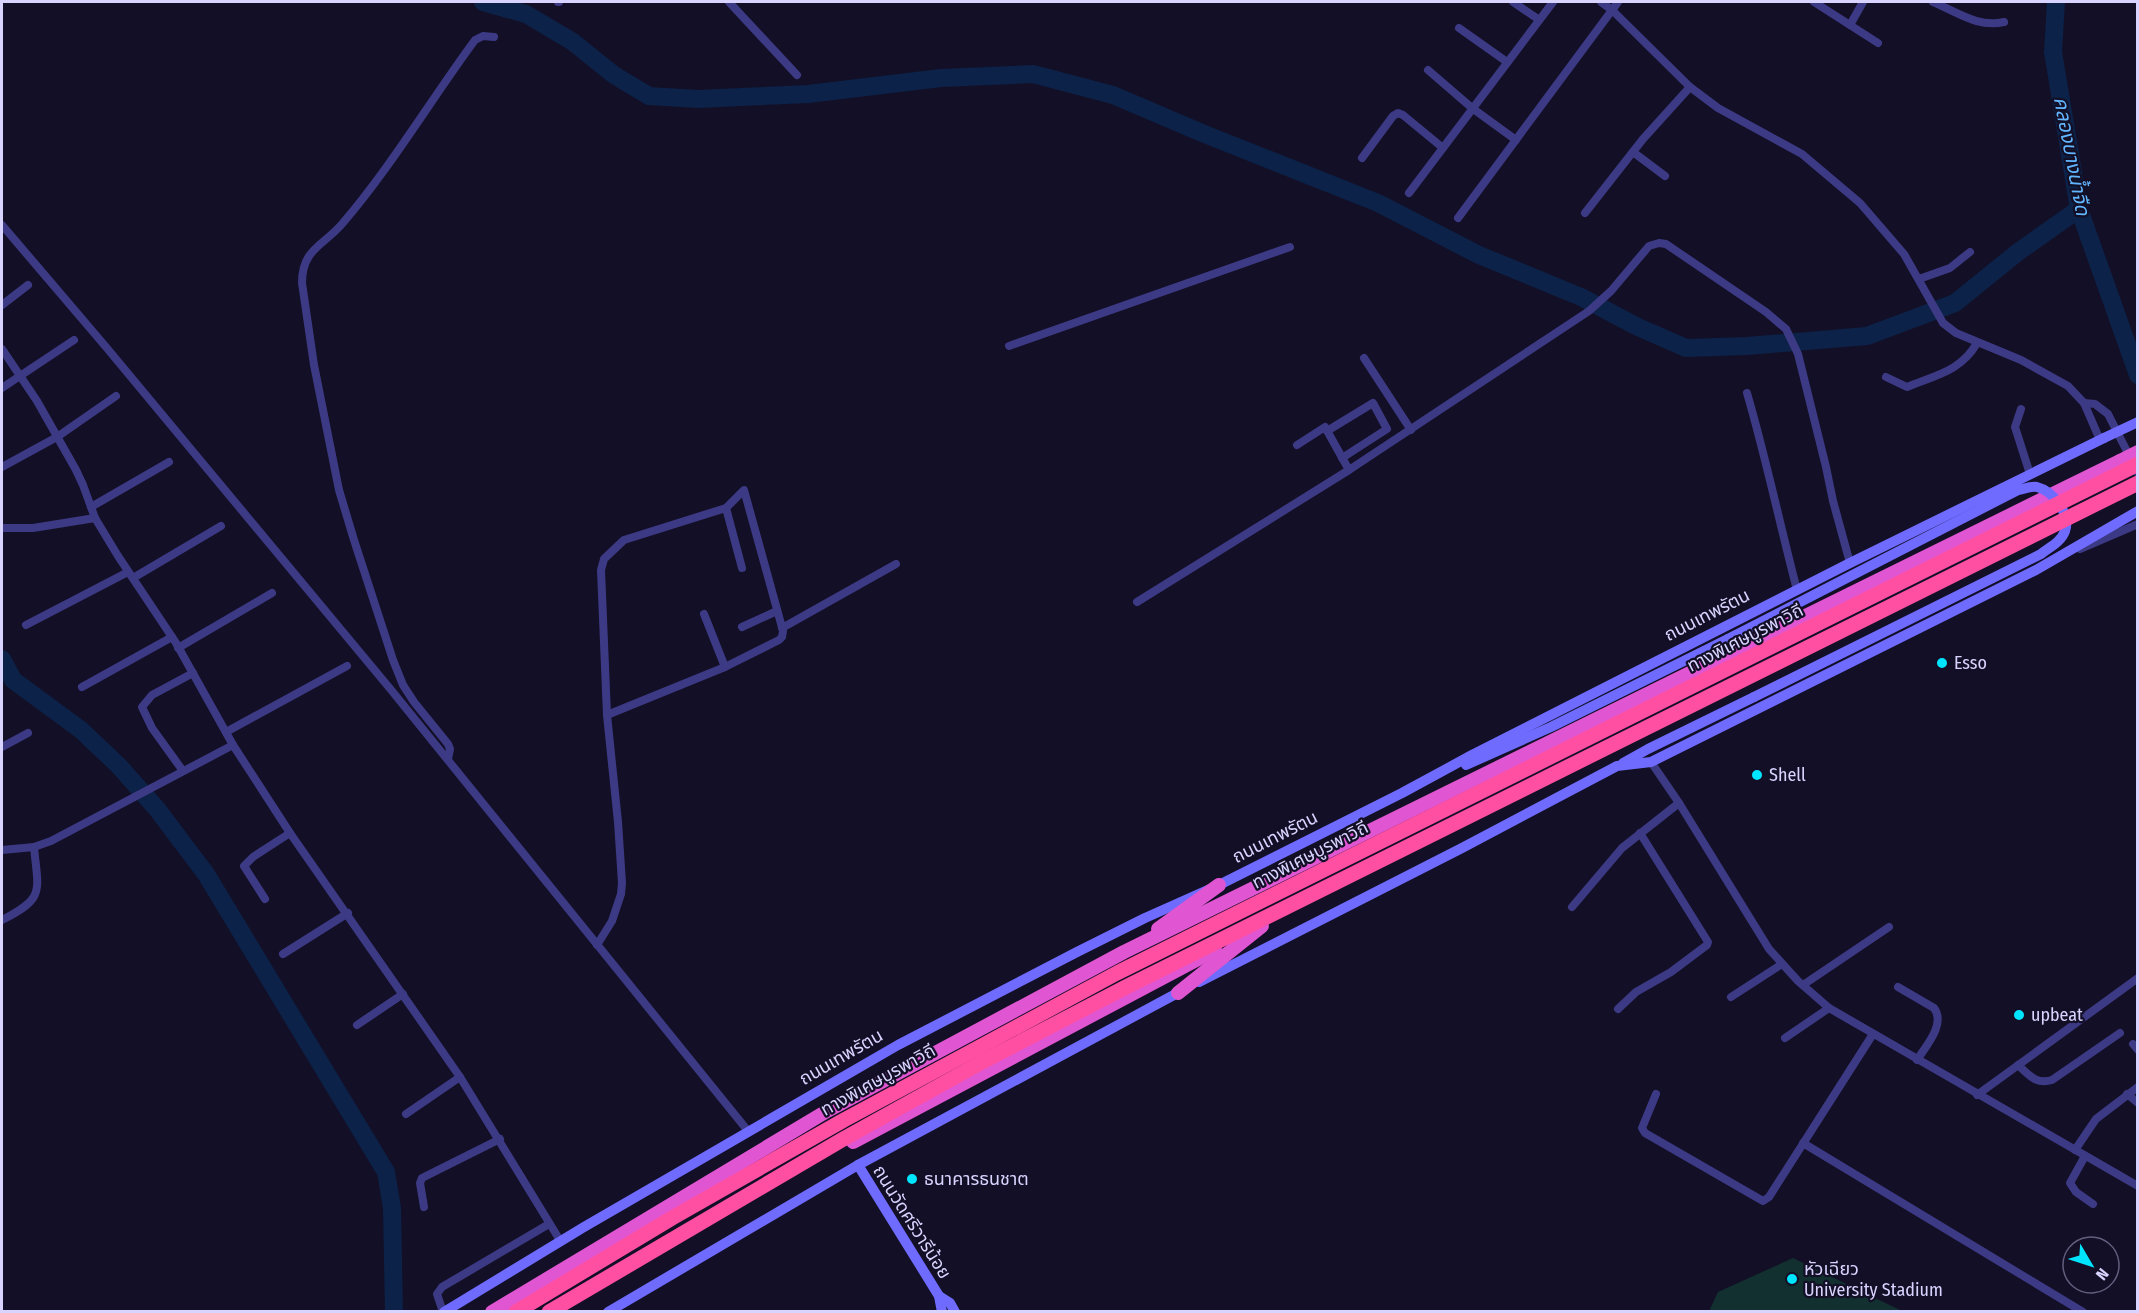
<svg xmlns="http://www.w3.org/2000/svg" width="2139" height="1313" font-family="'Fira Sans Condensed','Noto Sans Thai',sans-serif">
<style>
.green{fill:#12302f}
.lines{fill:none;stroke-linecap:round;stroke-linejoin:round}
.river{stroke:#0c2248;stroke-width:18}
.minor{stroke:#3d3a85;stroke-width:8}
.secondary{stroke:#6f6bff;stroke-width:10}
.trunk{stroke:#e055d1;stroke-width:14}
.secondary-bridge{stroke:#6f6bff;stroke-width:10}
.trunk-bridge{stroke:#e055d1;stroke-width:14}
.motorway-bridge{stroke:#ff4fa3;stroke-width:15}
.poi-dot{fill:#00e5ff;stroke:#130f26;stroke-width:2}
.labels{text-anchor:middle;stroke-width:4.5;stroke-linejoin:round;paint-order:stroke}
.street-label{font-size:18px;fill:#d9d4ff;stroke:#130f26}
.poi-label{font-size:18px;fill:#d9d4ff;stroke:#130f26;text-anchor:start}
.water-label{font-size:20px;font-style:italic;fill:#62b6ff;stroke:#130f26}
</style>
<rect width="100%" height="100%" fill="#130f26"/>
<!-- green -->
<polygon class="green" points="1793,1258 1902,1311 1709,1311 1718,1292"/>
<g class="lines">
<!-- river -->
<g class="river">
<polyline points="483,2 526,14 573,42 614,75 649,96 698,99 808,94 941,78 1033,74 1113,95 1202,133 1378,203 1479,255 1581,297 1638,327 1686,348 1747,346 1867,336 1955,303 2018,252 2079,209"/>
<polyline points="2056,2 2053,52 2079,209 2138,375"/>
<polyline points="2,659 13,680 81,730 119,766 157,809 206,874 386,1172 392,1208 394,1312"/>
</g>
<!-- minor -->
<g class="minor">
<polyline points="558,2 559,2"/>
<polyline points="729,2 797,75"/>
<polyline points="1513,2 1538,19"/>
<polyline points="1601,2 1612,10 1690,87 1718,108 1802,154 1860,203 1904,254 1943,323 1956,333 2021,360 2068,386 2084,403 2100,440"/>
<polyline points="1814,2 1878,43"/>
<path d="M1933,2C1957,12 1978,28 2004,22"/>
<polyline points="1850,25 1863,2"/>
<polyline points="1459,28 1507,62"/>
<polyline points="1428,70 1472,108 1516,140"/>
<polyline points="1633,152 1665,176"/>
<polyline points="1362,158 1393,116 1398,113 1403,115 1443,148"/>
<polyline points="1409,193 1553,2"/>
<polyline points="1585,213 1643,139 1690,87"/>
<polyline points="1458,218 1618,2"/>
<polyline points="2,225 106,347 392,691 748,1131"/>
<polyline points="1919,279 1950,268 1970,252"/>
<polyline points="2,305 28,285"/>
<polyline points="1009,346 1290,247"/>
<polyline points="2,349 37,401 76,470 83,485 95,518 118,556 176,643 233,745 290,833 460,1077 561,1242"/>
<polyline points="1364,358 1411,430"/>
<path d="M1886,377L1907,387C1936,375 1961,371 1977,343"/>
<polyline points="2,388 74,340"/>
<path d="M1747,393C1766,458 1780,525 1797,590"/>
<polyline points="2084,403 2095,404 2108,414 2138,473"/>
<polyline points="2021,409 2015,427 2030,474"/>
<polyline points="1327,431 1373,403 1387,429 1342,458"/>
<polyline points="1297,445 1325,427 1349,470"/>
<polyline points="2,467 57,437 116,396"/>
<polyline points="91,507 169,462"/>
<polyline points="2,528 33,528 95,518"/>
<polyline points="2080,549 2138,524"/>
<polyline points="133,578 221,526"/>
<polyline points="1137,602 1349,470 1589,311 1611,291 1649,246 1659,243 1666,244 1766,312 1786,329 1798,354 1826,467 1833,501 1850,563"/>
<polyline points="704,614 725,667"/>
<polyline points="26,625 128,572"/>
<polyline points="742,627 777,611"/>
<polyline points="782,628 896,564"/>
<polyline points="178,648 272,593"/>
<polyline points="82,687 172,637"/>
<polyline points="607,715 725,667 779,640 782,637 783,631 744,490 726,508"/>
<polyline points="226,732 347,666"/>
<polyline points="2,747 28,733"/>
<path d="M448,759L450,749L448,744L414,702L403,685L393,660L354,540L339,490L314,365L302,283C302,249 323,246 342,224C391,167 430,101 475,40L483,36L494,37"/>
<polyline points="1651,762 1679,803 1769,949 1798,981 1829,1008 2138,1186"/>
<polyline points="183,771 152,728 142,707 152,695 193,673"/>
<polyline points="2,850 34,847 51,841 233,745"/>
<polyline points="265,899 244,866 253,857 290,833"/>
<polyline points="1572,907 1622,848 1679,803"/>
<path d="M2,920C46,898 38,891 34,847"/>
<polyline points="597,945 612,921 621,894 622,883 618,822 607,715 601,570 604,559 624,540 726,508 742,568"/>
<polyline points="283,954 348,913"/>
<polyline points="1803,985 1889,927"/>
<path d="M1898,987L1934,1008C1946,1024 1926,1046 1917,1060"/>
<polyline points="1731,997 1782,964"/>
<polyline points="1618,1009 1636,992 1671,972 1707,945 1708,942 1640,833"/>
<polyline points="357,1025 403,994"/>
<polyline points="1785,1038 1829,1008"/>
<polyline points="2133,1044 2138,1050"/>
<path d="M2018,1065C2029,1075 2036,1085 2052,1080L2120,1033"/>
<polyline points="1656,1094 1642,1128 1645,1133 1763,1201 1769,1197 1873,1034"/>
<polyline points="2127,1094 2138,1103"/>
<polyline points="1977,1095 2138,978"/>
<polyline points="406,1114 460,1077"/>
<polyline points="1803,1143 2083,1312"/>
<polyline points="2075,1150 2096,1119 2138,1087"/>
<polyline points="2085,1156 2070,1183 2076,1192 2093,1204"/>
<polyline points="424,1207 420,1183 422,1178 500,1139"/>
<polyline points="443,1312 437,1294 442,1287 549,1224"/>
</g>
<!-- secondary -->
<g class="secondary">
<polyline points="1623,763 1648,749 1754,697"/>
<polyline points="1466,765 1551,727 1728,639"/>
<polyline points="1199,982 1462,848 1617,766 1651,762 2036,570 2138,511"/>
<polyline points="858,1165 939,1296 942,1312"/>
<polyline points="939,1296 950,1303 955,1312"/>
<polyline points="444,1312 584,1227 898,1045 1077,952 1145,918 1219,885 1402,793 1472,755 1850,563 2104,438"/>
<polyline points="608,1312 858,1165 1185,989"/>
</g>
<!-- trunk -->
<g class="trunk">
<polyline points="1158,929 1219,885"/>
<polyline points="1178,993 1262,926"/>
<polyline points="853,1142 1215,950"/>
<polyline points="492,1312 827,1111 1124,952 2120,461"/>
</g>
<!-- secondary-bridge -->
<g class="secondary-bridge">
<polyline points="2104,438 2138,422"/>
<path d="M1728,639L2018,490C2024,489 2031,486 2037,487C2053,491 2071,514 2065,531C2061,542 2050,547 2041,554L1754,697"/>
</g>
<!-- trunk-bridge -->
<polyline class="trunk-bridge" points="2120,461 2138,452"/>
<!-- motorway-bridge -->
<g class="motorway-bridge">
<polyline points="516,1312 672,1218 844,1120 1117,973 2138,464"/>
<polyline points="549,1312 845,1138 982,1062 1126,987 2138,483"/>
</g>
</g>
<!-- markers -->
<g class="poi-dot">
<circle cx="1942" cy="663" r="6"/>
<circle cx="1757" cy="775" r="6"/>
<circle cx="2019" cy="1015" r="6"/>
<circle cx="912" cy="1179" r="6"/>
<circle cx="1792" cy="1279" r="6"/>
</g>
<g class="labels">
<!-- street labels -->
<g class="street-label">
<text transform="translate(1707 615) rotate(-27)" y="6">ถนนเทพรัตน</text>
<text transform="translate(1745 638) rotate(-27)" y="6">ทางพิเศษบูรพาวิถี</text>
<text transform="translate(1275 837) rotate(-27)" y="6">ถนนเทพรัตน</text>
<text transform="translate(1310 855) rotate(-27)" y="6">ทางพิเศษบูรพาวิถี</text>
<text transform="translate(841 1057) rotate(-30)" y="6">ถนนเทพรัตน</text>
<text transform="translate(878 1080) rotate(-29)" y="6">ทางพิเศษบูรพาวิถี</text>
<text transform="translate(912 1222) rotate(58)" y="6">ถนนวัดศรีวารีน้อย</text>
</g>
<!-- poi labels -->
<g class="poi-label">
<text x="1954" y="669">Esso</text>
<text x="1769" y="781">Shell</text>
<text x="2031" y="1021">upbeat</text>
<text x="924" y="1185">ธนาคารธนชาต</text>
<text x="1804" y="1275">หัวเฉียว<tspan x="1804" dy="21">University Stadium</tspan></text>
</g>
<!-- water labels -->
<g class="water-label">
<text transform="translate(2072 156) rotate(79)" y="7">คลองบางน้ำจืด</text>
</g>
</g>
<!-- border -->
<rect width="2139" height="1313" fill="none" stroke="#d9d4ff" stroke-width="6"/>
<!-- north arrow -->
<g transform="translate(2091 1265) rotate(129)"><circle r="28" fill="#130f26" stroke="#625e7d" stroke-width="1.5"/>
<path d="M0-4.5L10 22L0 15L-10 22Z" fill="#00e5ff"/>
<text y="-9" font-size="16" font-weight="bold" text-anchor="middle" fill="#d9d4ff">N</text>
</g>
</svg>
